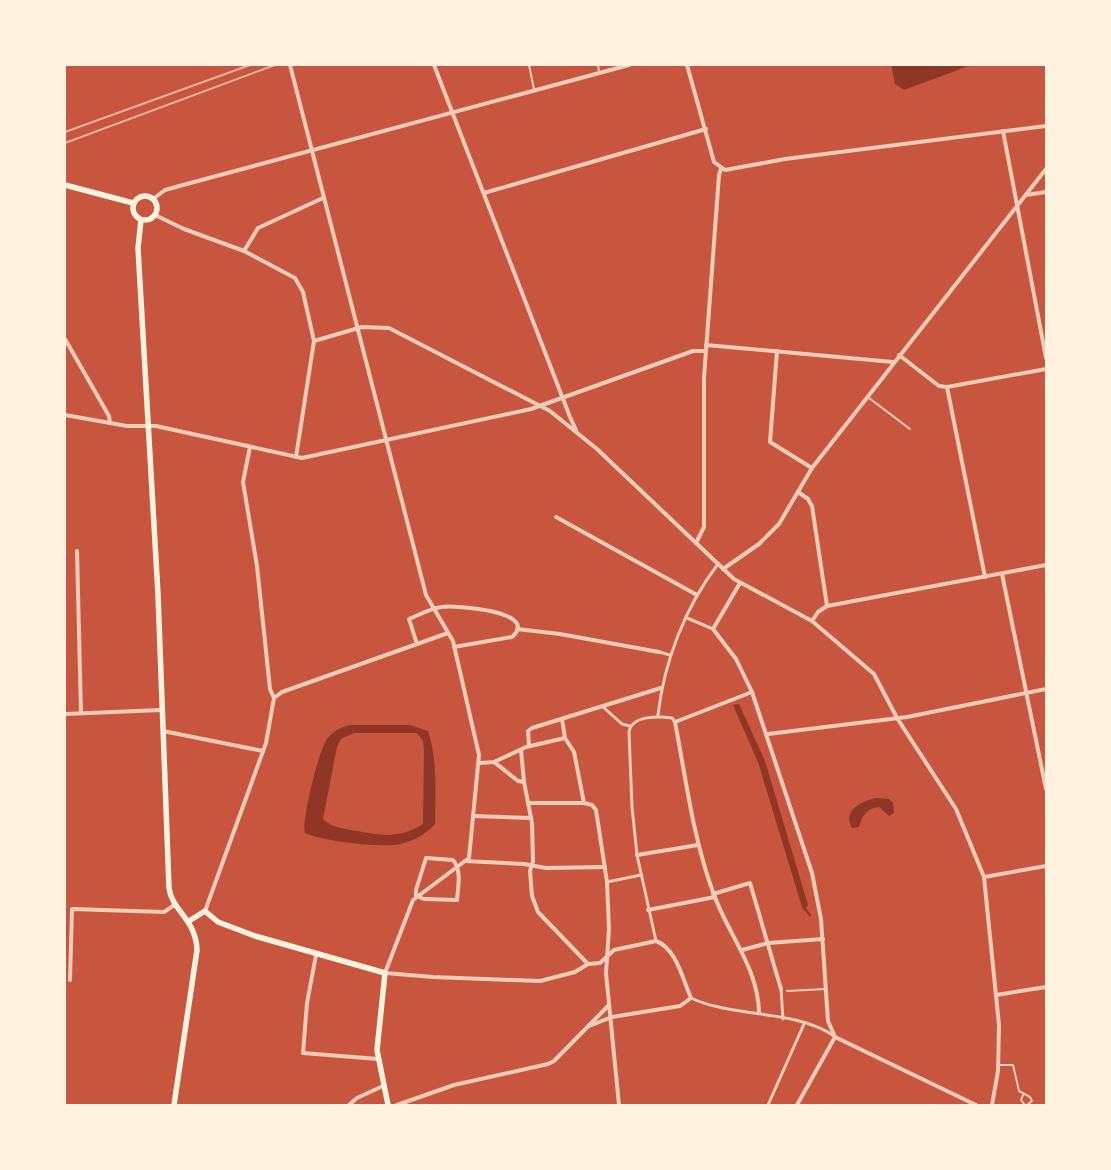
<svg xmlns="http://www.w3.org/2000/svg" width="1111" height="1170" font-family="Montserrat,sans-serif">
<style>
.water{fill:#8f3625;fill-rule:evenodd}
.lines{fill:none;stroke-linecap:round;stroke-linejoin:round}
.service{stroke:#f1ccb7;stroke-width:2}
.pedestrian{stroke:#f1ccb7;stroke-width:3}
.minor{stroke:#f1ccb7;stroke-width:4}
.secondary{stroke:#fff3e0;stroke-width:5.5}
.rail{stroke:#e9b49f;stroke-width:2}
</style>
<rect width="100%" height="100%" fill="#c8553d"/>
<!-- water -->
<g class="water">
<polygon points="891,65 971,65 904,90 895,84"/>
<polygon points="739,704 765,761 808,905 806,908 811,915 810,917 802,907 758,762 733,705"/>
<path d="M350,725H410L428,731C438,761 435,793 435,824C426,835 408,844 394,845C375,847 322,841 305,833C301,822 319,749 327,739C333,731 341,727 350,725ZM354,733H417L423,741L424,751L423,824C398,840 378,835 351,830C340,828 331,827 323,819L337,747L341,739Z"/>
<path d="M876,798L889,799L893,803L894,813L889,816L879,807C867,808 862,816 859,827L852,828C842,810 862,801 876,798Z"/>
</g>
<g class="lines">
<!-- service -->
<g class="service">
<polyline points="529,65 534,89"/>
<polyline points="598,65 599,72"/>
<polyline points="869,398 910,429"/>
<polyline points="787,991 826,989"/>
<polyline points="999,1065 1013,1065 1019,1091 1030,1097 1032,1101 1027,1105"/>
<polyline points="1023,1095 1021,1100 1025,1105"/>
</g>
<!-- pedestrian -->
<g class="pedestrian">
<polyline points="687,618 713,629"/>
<polyline points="659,652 670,655"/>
<polyline points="602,706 622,724 630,726"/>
<path d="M658,715C664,662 685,607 718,564"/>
<polyline points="607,882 641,875"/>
<path d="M656,941L637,855L632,807L629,732C632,715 659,716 672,718L675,722"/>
<polyline points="781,989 783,1019"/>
<path d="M691,998C733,1018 795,1009 834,1036"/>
<polyline points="768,1105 804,1024"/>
</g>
<!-- minor -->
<g class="minor">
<path d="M290,65L426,595L453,641L479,755L469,858L413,900L385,973L433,977L540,981L575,972L588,964L600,963L614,950L656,941C676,948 683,980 691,998L680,1006L612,1017L589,1026"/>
<polyline points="434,65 570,417 576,430"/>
<polyline points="687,65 714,162 725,170 785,159 1046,126"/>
<polyline points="1003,131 1046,358"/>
<polyline points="484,193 706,129"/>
<polyline points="1026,195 1046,192"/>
<polyline points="153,199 165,190 183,185 629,65"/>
<polyline points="155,215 184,229 244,251 295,278 303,292 314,341 362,327 389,328 550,411 597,449 734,579 812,621 874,674 897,718 956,809 984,877 999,1025 998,1071 992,1105"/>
<polyline points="244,251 258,228 323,198"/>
<polyline points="65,339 109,416 110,423"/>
<polyline points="706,345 893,362"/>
<polyline points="777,351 770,442 812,468"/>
<polyline points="899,355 939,386 947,387 1046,369"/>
<polyline points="947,387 985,577"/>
<polyline points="65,415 127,426 156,426 302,458 531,409 693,351 705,351"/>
<polyline points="250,447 243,482 257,566 270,689 274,698"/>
<polyline points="296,457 314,341"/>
<polyline points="798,492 808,499 812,506 827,606"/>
<polyline points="556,517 697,595"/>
<polyline points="696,543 704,527 704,378 719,175 721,169"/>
<polyline points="77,551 81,713"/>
<polyline points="723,569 759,544 779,524 812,468 1046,169"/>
<polyline points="1002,574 1046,789"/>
<polyline points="740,583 713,629 736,659 752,692 812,873 821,919 828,1021 835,1037"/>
<polyline points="812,621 818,612 827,606 1046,565"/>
<polyline points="517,629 560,634 659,652"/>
<path d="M417,644L409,619C419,615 431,608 442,607C454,605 541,611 512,637L454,647"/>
<path d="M752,692L675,722C686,779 693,838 713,892C727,933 758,967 759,1012"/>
<polyline points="274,698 282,692 448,633"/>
<polyline points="65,714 161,710"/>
<polyline points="562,719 565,738 574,752 584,803"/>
<polyline points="163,731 263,751"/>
<polyline points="768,734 907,717 1046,689"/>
<polyline points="529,746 528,731 532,728 661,688"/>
<polyline points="521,750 524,782 532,823 533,861 530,871 532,896 538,912 588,964"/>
<polyline points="494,762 518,781 524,782"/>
<polyline points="480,763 494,762 526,747 565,738"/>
<polyline points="528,803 584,803 592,805 596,810 607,882 609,929 606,973 619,1105"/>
<polyline points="473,816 531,818"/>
<polyline points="637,855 698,845"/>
<path d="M426,858L453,860C462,870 458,887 457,900L424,899L416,896V890Z"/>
<polyline points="465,861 524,864 546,868 605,867"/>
<polyline points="984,877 1046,866"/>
<polyline points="713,894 750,883 781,989"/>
<polyline points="648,910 715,897"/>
<polyline points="205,911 266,743 274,698"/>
<polyline points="742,950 768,943 823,939"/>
<polyline points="316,955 307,1003 303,1053 378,1059"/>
<polyline points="70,980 72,909 164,912 176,904"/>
<polyline points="996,995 1046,987"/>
<polyline points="835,1037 976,1105"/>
<polyline points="349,1105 357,1098 383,1086"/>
<polyline points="397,1105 454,1085 548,1064 554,1061 609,1005"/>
<polyline points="797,1105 835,1037"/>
</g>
<!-- secondary -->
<g class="secondary">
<polyline points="65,185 133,203"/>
<circle cx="145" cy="208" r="12"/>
<path d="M141,220L138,248L158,594L169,888C172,911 196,919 197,950L174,1105"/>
<polyline points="189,921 205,911 218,922 255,936 385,973 377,1050 388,1105"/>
</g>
<!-- rail -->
<g class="rail">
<polyline points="65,132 250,65"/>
<polyline points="65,143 275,65"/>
</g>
</g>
<!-- border -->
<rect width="1111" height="1170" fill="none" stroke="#fff3e0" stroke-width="132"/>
</svg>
